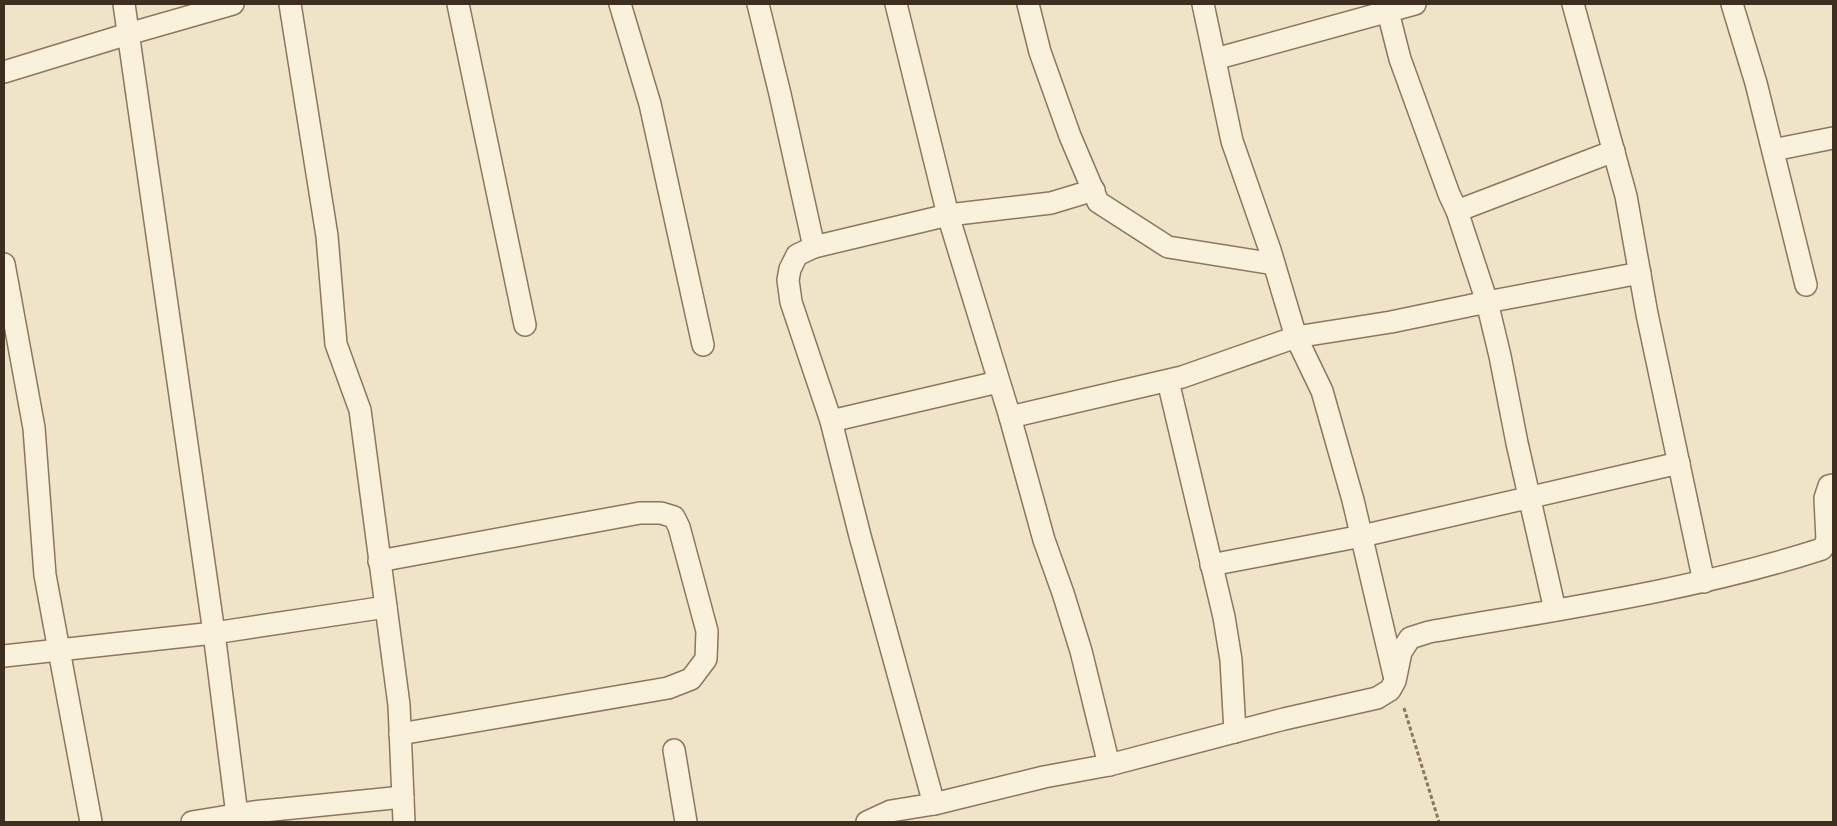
<svg xmlns="http://www.w3.org/2000/svg" width="1837" height="826" font-family="'Crimson Pro',serif">
<style>
.lines{fill:none;stroke-linecap:round;stroke-linejoin:round}
.minor-casing{stroke:#8d765c;stroke-width:24}
.path{stroke:#8d765c;stroke-width:3;stroke-dasharray:4 2.5;stroke-linecap:butt}
.minor{stroke:#faf1dc;stroke-width:21}
</style>
<rect width="100%" height="100%" fill="#f0e4c8"/>
<g class="lines">
<!-- minor casing -->
<g class="minor-casing">
<g id="minor">
<polyline points="124,4 214,633 237,815"/>
<polyline points="290,4 327,236 336,344 360,410 399,705 404,822"/>
<polyline points="458,4 525,325"/>
<polyline points="620,4 650,104 703,345"/>
<polyline points="758,4 780,94 814,247 797,255 790,269 788,280 791,302 831,421 860,536 934,804"/>
<polyline points="896,4 948,215 1010,417 1044,540 1063,593 1081,651 1109,765"/>
<polyline points="1028,4 1040,52 1070,136 1098,202 1168,247 1274,264"/>
<polyline points="1203,4 1232,141 1270,250 1296,337 1322,391 1353,500 1394,675"/>
<polyline points="1386,4 1400,59 1449,194 1457,211 1487,302 1640,273"/>
<polyline points="1573,4 1626,196 1647,314 1704,582"/>
<polyline points="1732,4 1756,83 1806,285"/>
<polyline points="1215,59 1415,4"/>
<polyline points="4,72 128,34 233,4"/>
<polyline points="1773,150 1833,138"/>
<polyline points="1457,211 1614,151"/>
<polyline points="814,247 948,215 1051,203 1094,190"/>
<polyline points="4,264 34,428 45,575 91,822"/>
<polyline points="1168,381 1224,617 1231,660 1235,732"/>
<polyline points="1010,417 1182,377 1296,337 1391,322 1487,302 1500,356 1517,443 1555,610"/>
<polyline points="831,421 998,382"/>
<polyline points="379,561 640,513 661,513 674,517 679,527 707,631 706,659 691,679 668,688 400,734"/>
<polyline points="1211,565 1362,536 1679,463"/>
<polyline points="4,656 214,633 386,607"/>
<polyline points="674,750 686,822"/>
<polyline points="192,822 253,812 403,797"/>
<path d="M867,822L891,811L934,804L1044,777L1109,765L1284,719L1377,698L1390,690L1395,681L1401,652L1410,638L1429,632C1560,609 1695,590 1822,549L1827,541L1825,498L1829,486L1833,485"/>
</g>
</g>
<!-- path -->
<polyline class="path" points="1404,708 1439,822"/>
<!-- minor -->
<use href="#minor" class="minor"/>
</g>
<!-- border -->
<rect width="1837" height="826" fill="none" stroke="#3d2e20" stroke-width="10"/>
</svg>
